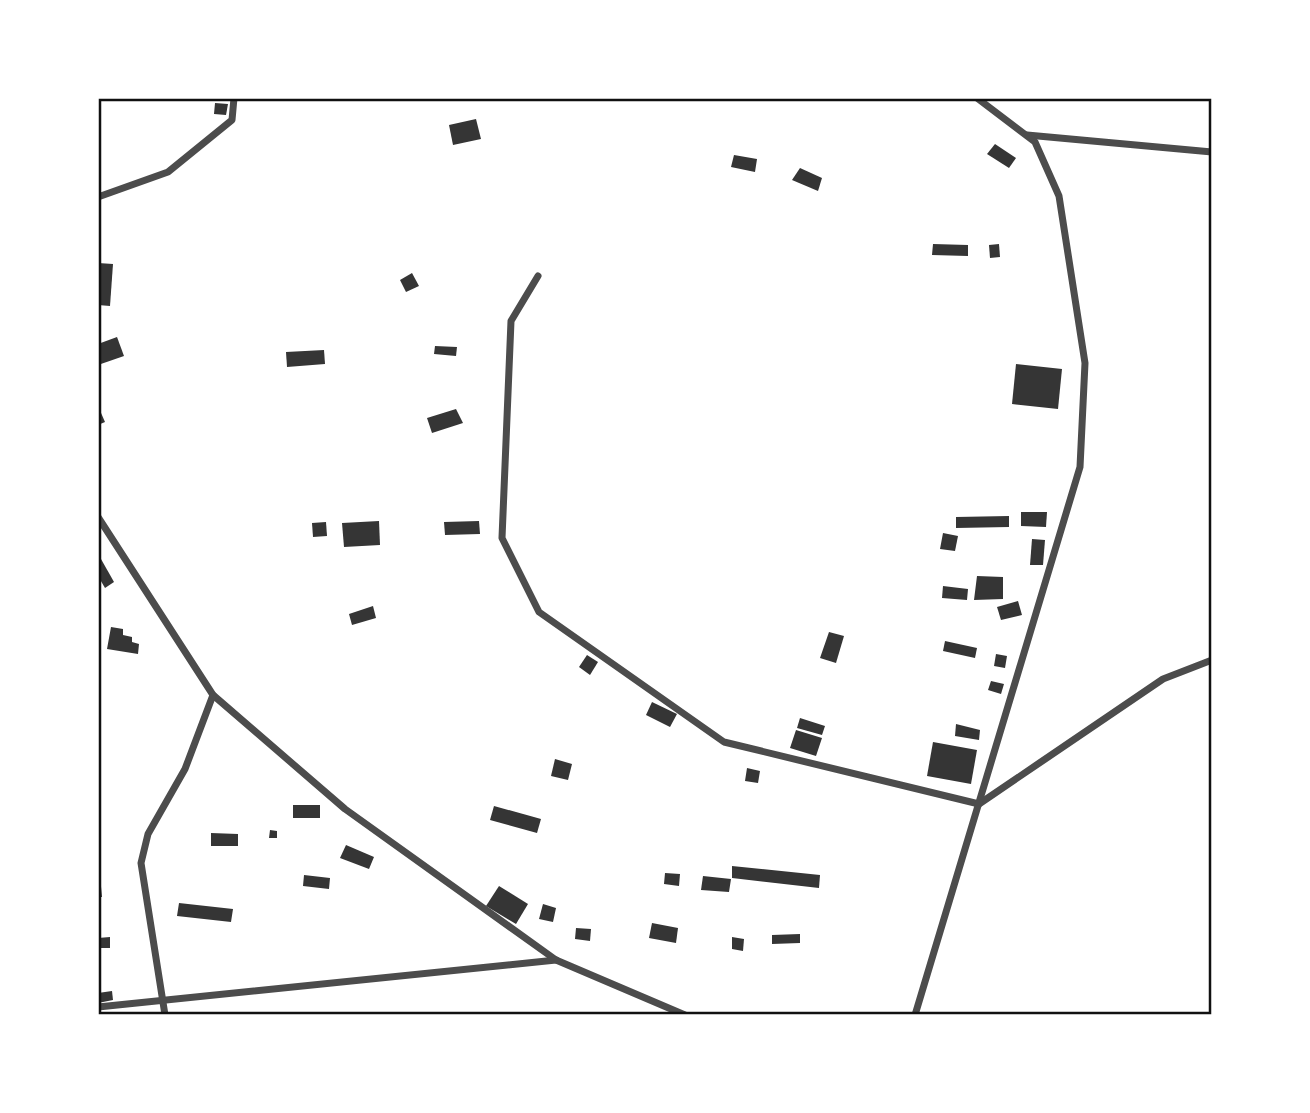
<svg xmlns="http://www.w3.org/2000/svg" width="1310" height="1113" font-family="'Open Sans',sans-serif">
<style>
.building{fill:#353535}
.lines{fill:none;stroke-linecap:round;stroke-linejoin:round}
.minor{stroke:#4c4c4c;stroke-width:7}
.neatline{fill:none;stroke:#111;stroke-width:2.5}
</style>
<rect width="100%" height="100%" fill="#fff"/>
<!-- building -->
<g class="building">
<polygon points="215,103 228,104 226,115 214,114"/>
<polygon points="476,119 481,139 453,145 449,125"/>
<polygon points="995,144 1016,158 1009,168 987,154"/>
<polygon points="734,155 757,159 755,172 731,167"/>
<polygon points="800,168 822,178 818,191 792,180"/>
<polygon points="933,244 968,245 968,256 932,255"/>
<polygon points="999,244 1000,257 990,258 989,245"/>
<polygon points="98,263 113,264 110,306 98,305"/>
<polygon points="412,273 419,286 406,292 400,280"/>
<polygon points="117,337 124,356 98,365 98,344"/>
<polygon points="435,346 457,347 456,356 434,354"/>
<polygon points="324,350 325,364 287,367 286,352"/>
<polygon points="1016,364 1062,369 1058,409 1012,404"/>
<polygon points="98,406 105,422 98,425"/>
<polygon points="456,409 463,423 432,433 427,418"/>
<polygon points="1021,512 1047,512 1046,527 1021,526"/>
<polygon points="1009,516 1009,527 956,528 956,517"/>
<polygon points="379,521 380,545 344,547 342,523"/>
<polygon points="479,521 480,534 445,535 444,522"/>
<polygon points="326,522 327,536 313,537 312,523"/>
<polygon points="943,533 958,536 955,551 940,549"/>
<polygon points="1032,539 1045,540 1043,565 1030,565"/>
<polygon points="101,559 114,582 105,588 98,576 98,561"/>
<polygon points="977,576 1003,577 1003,599 974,600"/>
<polygon points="943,586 968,589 967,600 942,598"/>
<polygon points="1018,601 1022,615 1001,620 997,607"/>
<polygon points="373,606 376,618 352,625 349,614"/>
<polygon points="111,627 123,629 123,635 132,637 132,642 139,644 138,654 107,649"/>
<polygon points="829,632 844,636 836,663 820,658"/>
<polygon points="945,641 977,648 975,658 943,651"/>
<polygon points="996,654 1007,656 1005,668 994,666"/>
<polygon points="587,655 598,662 590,675 579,667"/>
<polygon points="991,681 1004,684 1001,694 988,690"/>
<polygon points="652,702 677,714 670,727 646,715"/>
<polygon points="800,718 825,726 822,735 797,728"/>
<polygon points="956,724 980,730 979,740 955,736"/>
<polygon points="796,730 822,738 816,756 790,748"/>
<polygon points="933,742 977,750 971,784 927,776"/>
<polygon points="555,759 572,764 568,780 551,776"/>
<polygon points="747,768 760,771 758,783 745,781"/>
<rect x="293" y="805" width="27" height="13"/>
<polygon points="494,806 541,819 537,833 490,820"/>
<polygon points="270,830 277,831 277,838 269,838"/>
<polygon points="211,833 238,834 238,846 211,846"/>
<polygon points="346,845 374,857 369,869 340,858"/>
<polygon points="732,866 820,875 819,888 732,878"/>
<polygon points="665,873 680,874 679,886 664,884"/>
<polygon points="304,875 330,878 329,889 303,886"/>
<polygon points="100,876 102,897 98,897 98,877"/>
<polygon points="703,876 731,879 729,892 701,890"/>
<polygon points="499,886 528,904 516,924 486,906"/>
<polygon points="179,903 233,909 231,922 177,916"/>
<polygon points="543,904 556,908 553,922 539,919"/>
<polygon points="652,923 678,928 676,943 649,938"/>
<polygon points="576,928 591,929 590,941 575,939"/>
<polygon points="800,934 800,943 772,944 772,935"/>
<polygon points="110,937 110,948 98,948 98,938"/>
<polygon points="732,937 744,939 743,951 732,949"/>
<polygon points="112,991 113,1000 98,1003 98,993"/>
</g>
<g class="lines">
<!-- minor -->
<g class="minor">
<polyline points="1027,135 1212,152"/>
<polyline points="98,197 168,172 232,120 234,98"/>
<polyline points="538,276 511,321 502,538 539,612 724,742 979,804 1163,679 1212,660"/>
<polyline points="98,517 213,695 345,809 556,960 685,1015"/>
<polyline points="98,1007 556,960"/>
<polyline points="165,1015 141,863 148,834 185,769 213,695"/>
<polyline points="915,1015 1080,467 1085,363 1059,196 1035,142 977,98"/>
</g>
</g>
<!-- border -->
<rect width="1310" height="1113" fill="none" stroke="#ffffff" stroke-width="200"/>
<rect x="100" y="100" width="1110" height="913" class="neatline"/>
</svg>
